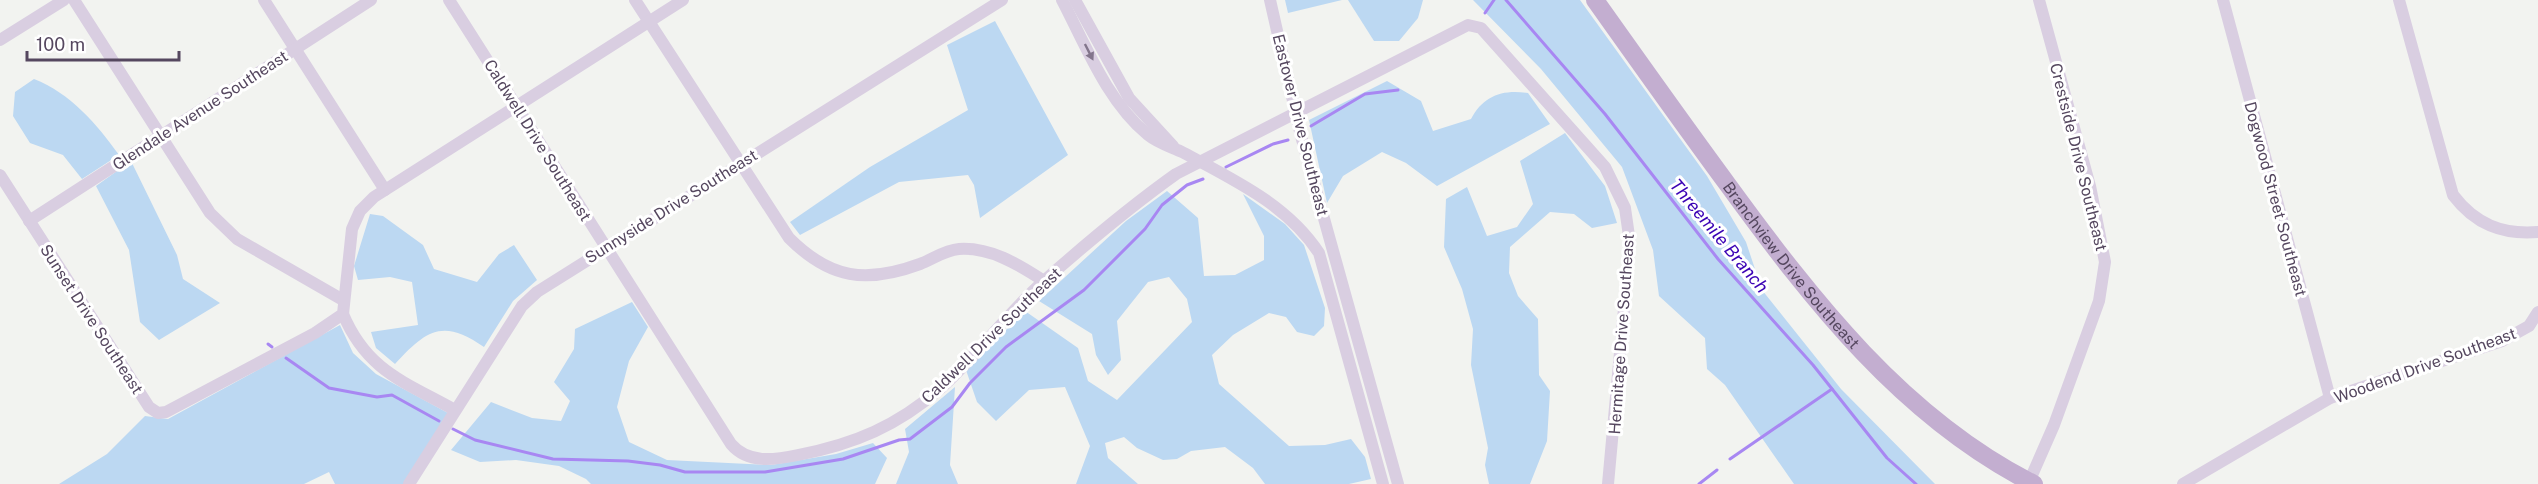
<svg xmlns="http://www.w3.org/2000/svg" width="2538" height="484" font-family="'Public Sans',sans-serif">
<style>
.green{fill:#bcd8f2}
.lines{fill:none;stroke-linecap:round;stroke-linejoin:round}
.stream{stroke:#a887f2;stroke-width:3}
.minor{stroke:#d9cee1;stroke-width:12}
.primary{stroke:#c3aed0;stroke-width:18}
.oneway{fill:#83768c}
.labels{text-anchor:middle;stroke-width:6;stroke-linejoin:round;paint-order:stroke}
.street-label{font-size:16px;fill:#55475f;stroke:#fff}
.water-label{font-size:18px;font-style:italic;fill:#3b03b5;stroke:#fff}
</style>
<rect width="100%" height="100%" fill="#f2f3f0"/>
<!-- green -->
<g class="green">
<polygon points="1285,0 1342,0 1288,13"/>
<polygon points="1348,0 1423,0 1418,18 1399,41 1374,41"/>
<polygon points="1473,0 1580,0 1707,176 1746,242 1762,290 1841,389 1935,484 1794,484 1725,385 1707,369 1705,338 1659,296 1653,250 1622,167 1541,69"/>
<polygon points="995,21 1068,155 980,218 974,185 968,175 899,182 800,235 790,222 870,167 968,110 947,45"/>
<path d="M34,79C70,93 97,124 119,155L82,179L63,155L30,143L13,116L15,92Z"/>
<path d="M1387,81L1421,101L1433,131L1471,119C1483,96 1502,89 1528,93L1550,124L1437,186L1406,163L1382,152L1343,176L1327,203L1309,120Z"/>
<polygon points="1565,133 1605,186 1617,223 1592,228 1574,214 1550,212 1510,247 1509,273 1518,296 1538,319 1539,375 1550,391 1547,441 1530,484 1489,484 1485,465 1488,448 1471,365 1473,329 1462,289 1444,247 1446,199 1467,187 1487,236 1517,227 1533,204 1520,161"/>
<polygon points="131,161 177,255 183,279 220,303 159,340 140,322 129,250 96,186"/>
<polygon points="1167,191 1198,218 1204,276 1235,275 1264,260 1264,236 1243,194 1285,224 1304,245 1325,308 1324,326 1314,336 1297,332 1286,317 1269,313 1233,335 1212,355 1219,384 1289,446 1325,445 1351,439 1365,457 1371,479 1349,484 1265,484 1253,468 1225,447 1191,451 1177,459 1163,460 1137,448 1124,437 1105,443 1108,458 1138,484 1076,484 1090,446 1065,387 1029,390 996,421 977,402 966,370 1025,311 1078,348 1088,381 1117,400 1192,322 1187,299 1169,277 1148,282 1117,321 1121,360 1108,375 1096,355 1092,334 1039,301 1126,221"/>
<path d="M370,214L383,216L423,245L434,269L477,282L499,254L514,245L537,280L513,301L484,347C443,318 426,330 395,364L376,348L371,332L418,325L412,282L390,277L358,280L354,266Z"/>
<polygon points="632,302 648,327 629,361 617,407 629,442 667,460 771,465 836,454 873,443 887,458 875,484 591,484 586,479 559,466 516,460 480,462 451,450 491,402 532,418 561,421 570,401 554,382 574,349 575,329"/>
<polygon points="340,325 353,353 376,374 448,413 404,484 335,484 329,472 304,484 59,484 107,454 145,416 168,419"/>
<polygon points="955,387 950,465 958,484 896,484 909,452 905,429"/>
</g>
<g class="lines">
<!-- stream -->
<g class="stream">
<polyline points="1506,0 1605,114 1718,259 1813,365 1887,458 1916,484"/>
<polyline points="1485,13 1494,0"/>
<polyline points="1311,126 1365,94 1398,90"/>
<polyline points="1226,167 1273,144 1288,140"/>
<polyline points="268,344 272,347"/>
<polyline points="286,358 329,388 377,397 392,395 439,421"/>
<polyline points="453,429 475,440 553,459 628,461 660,465 685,472 765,472 843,459 899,440 910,439 952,407 970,383 1006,347 1084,290 1145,229 1162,205 1187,185 1203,179"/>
<polyline points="1730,459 1832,389"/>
<polyline points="1699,484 1717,470"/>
</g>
<!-- minor -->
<g class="minor">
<polyline points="74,0 210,213 237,239 343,300"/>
<polyline points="264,0 385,190"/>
<path d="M449,0L731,444C748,464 774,460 798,455C855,444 897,426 941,388C978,355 1007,313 1045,280C1087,243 1131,206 1176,174L1468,25L1481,28L1605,167L1625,208L1630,243L1608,484"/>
<path d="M635,0L789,238C830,279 866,284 920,264C933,259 945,250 959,249C990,247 1018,264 1044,281"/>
<path d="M1062,0C1086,46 1107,101 1148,135C1159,144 1172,147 1184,153C1234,180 1288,205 1319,253L1383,484"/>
<polyline points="1075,0 1129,98 1173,146"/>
<polyline points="1270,0 1301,136 1398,484"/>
<polyline points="2223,0 2330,398"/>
<path d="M2399,0L2453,195C2475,224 2502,235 2538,232"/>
<polyline points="0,40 64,0"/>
<polyline points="0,175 149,407 158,413 166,412 315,333 343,314 352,229 360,211 374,197 683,0"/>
<polyline points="29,221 371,0"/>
<path d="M343,314C367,371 405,382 455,410"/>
<polyline points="2029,482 2054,425 2099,301 2105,262 2090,186 2039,0"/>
<polyline points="409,484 522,306 537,292 1002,0"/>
<polyline points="2183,484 2330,398 2502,341 2529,326 2538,312"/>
</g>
<!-- primary -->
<path class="primary" id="s1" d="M1595,0C1639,62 1683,124 1728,185C1812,300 1903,418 2034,484"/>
</g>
<!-- one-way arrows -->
<defs><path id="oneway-solid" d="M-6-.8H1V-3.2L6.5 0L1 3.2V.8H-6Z" transform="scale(1.5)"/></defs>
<use class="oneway" href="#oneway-solid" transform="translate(1089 52) rotate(63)"/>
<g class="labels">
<!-- street labels -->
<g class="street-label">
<text transform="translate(200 110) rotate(-33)" y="6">Glendale Avenue Southeast</text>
<text transform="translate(1301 125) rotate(76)" y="6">Eastover Drive Southeast</text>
<text transform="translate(538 140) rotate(58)" y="6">Caldwell Drive Southeast</text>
<text transform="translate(2079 157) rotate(76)" y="6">Crestside Drive Southeast</text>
<text transform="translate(2276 199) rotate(75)" y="6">Dogwood Street Southeast</text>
<text transform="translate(671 206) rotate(-32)" y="6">Sunnyside Drive Southeast</text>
<text dy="6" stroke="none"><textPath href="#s1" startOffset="330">Branchview Drive Southeast</textPath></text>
<text transform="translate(92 319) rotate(57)" y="6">Sunset Drive Southeast</text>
<text transform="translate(1621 334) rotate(-86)" y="6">Hermitage Drive Southeast</text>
<text transform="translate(991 335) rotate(-44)" y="6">Caldwell Drive Southeast</text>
<text transform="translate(2425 365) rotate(-20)" y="6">Woodend Drive Southeast</text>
</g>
<!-- water labels -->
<g class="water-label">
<text transform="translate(1719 236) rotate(50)" y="6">Threemile Branch</text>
</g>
</g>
<!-- scale -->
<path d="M27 51v9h152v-9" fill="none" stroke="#55475f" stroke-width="3"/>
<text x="36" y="51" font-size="18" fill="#55475f" stroke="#ffffff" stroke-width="4.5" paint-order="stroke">100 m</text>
</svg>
